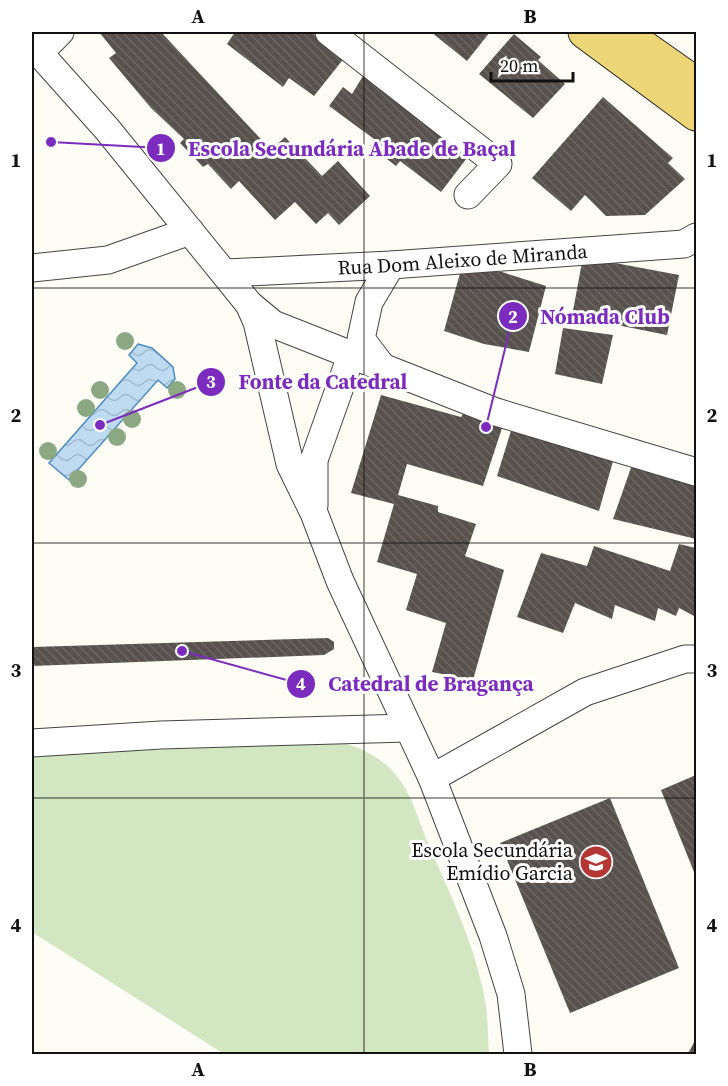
<svg xmlns="http://www.w3.org/2000/svg" width="728" height="1086" font-family="'Source Serif 4',serif">
<style>
.green{fill:#d2e6c1}
.water{fill:url(#water-waves);stroke:#4c8cc1;stroke-width:1.5}
.building{fill:url(#building-back-hatch)}
.lines{fill:none;stroke-linecap:round;stroke-linejoin:round}
.minor-casing{stroke:#444;stroke-width:29}
.major-casing{stroke:#222;stroke-width:35}
.minor{stroke:#fff;stroke-width:27}
.major{stroke:#ecd678;stroke-width:33}
.tree{fill:#8ca883}
.grid{fill:none;stroke:#111;stroke-width:1.5;stroke-opacity:0.55}
.labels{text-anchor:middle;stroke-width:6;stroke-linejoin:round;paint-order:stroke}
.street-label{font-size:20px;fill:#111;stroke:#fff}
.poi-label{font-size:20px;fill:#111;stroke:#fff;text-anchor:end}
.leader{fill:none;stroke:#7b2cbf;stroke-width:2}
.callout-dot{fill:#7b2cbf;stroke:#fff;stroke-width:2}
.mark-label{font-size:18px;text-anchor:middle;font-weight:bold;fill:#fff}
.callout-label{font-size:21px;text-anchor:middle;font-weight:bold;fill:#7b2cbf;stroke:#fff;stroke-width:6;stroke-linejoin:round;paint-order:stroke}
.neatline{fill:none;stroke:#111;stroke-width:2}
.grid-label{font-size:20px;text-anchor:middle;font-weight:bold;fill:#111}
</style>
<defs>
<pattern id="water-waves" width="16" height="10" patternUnits="userSpaceOnUse" patternTransform="scale(1.5)"><rect width="16" height="10" fill="#bedbf1"/><path d="M0 5q4-4 8 0t8 0" fill="none" stroke="#a2bbce"/></pattern>
<pattern id="building-back-hatch" width="6" height="6" patternUnits="userSpaceOnUse" patternTransform="scale(1.5)"><rect width="6" height="6" fill="#58524e"/><path d="M-1 5l2 2M0 0l6 6M5-1l2 2" fill="none" stroke="#6b6663"/></pattern>
</defs>
<rect width="100%" height="100%" fill="#fefdf5"/>
<!-- green -->
<path class="green" d="M337,742C359,746 381,757 396,775C411,792 418,819 427,841C449,892 475,944 485,1000C488,1017 488,1036 489,1054H224L32,932V755Z"/>
<!-- water -->
<polygon class="water" points="138,344 152,348 173,367 175,379 167,388 158,380 69,480 49,463 137,363 129,355"/>
<!-- building -->
<g class="building">
<polygon points="99,32 161,32 271,150 285,137 322,176 338,161 370,196 339,225 328,213 316,224 295,202 275,220 239,181 231,189 208,164 203,167 180,143 184,139 151,108 109,58 116,53"/>
<polygon points="235,32 311,32 345,57 314,96 289,78 283,87 227,44"/>
<polygon points="431,32 490,32 467,61"/>
<polygon points="514,34 541,57 538,60 565,84 533,118 479,74"/>
<polygon points="366,71 470,154 441,192 400,161 396,166 370,146 374,139 329,106 343,87 352,94"/>
<polygon points="603,97 673,158 668,163 685,179 645,215 606,216 585,195 571,211 532,178"/>
<polygon points="583,257 679,275 667,335 572,316"/>
<polygon points="462,266 502,272 546,286 529,352 484,344 444,331"/>
<polygon points="563,328 613,335 602,384 555,374"/>
<polygon points="381,395 461,417 466,409 504,422 483,486 407,464 398,495 438,506 438,512 476,524 465,556 504,570 473,680 432,672 446,623 406,610 417,574 377,562 394,504 351,493"/>
<polygon points="514,421 615,454 599,511 497,476"/>
<polygon points="633,462 696,485 696,539 613,519"/>
<polygon points="679,544 696,548 696,617 679,608 676,616 658,608 655,621 615,605 612,619 575,603 563,633 517,617 541,553 587,566 594,546 670,571"/>
<polygon points="328,638 334,642 334,649 324,655 32,666 32,647"/>
<polygon points="696,775 696,877 661,790"/>
<polygon points="610,798 679,968 570,1013 500,843"/>
<polygon points="696,1038 696,1054 688,1054"/>
</g>
<g class="lines">
<!-- minor casing -->
<g class="minor-casing">
<g id="minor">
<polyline points="329,32 498,164 468,195"/>
<polyline points="32,45 107,129 249,304 273,324 496,412 696,472"/>
<polyline points="39,53 60,32"/>
<polyline points="32,268 108,260 190,231"/>
<path id="s1" d="M226,273L391,265L684,244L696,237"/>
<polyline points="249,304 257,322 290,464 314,513 340,581 432,778 493,936 511,994 518,1054"/>
<polyline points="383,368 361,339 369,302 391,265"/>
<polyline points="314,505 314,460 351,356"/>
<polyline points="32,743 161,735 408,728"/>
<polyline points="432,778 585,692 685,659 696,659"/>
</g>
</g>
<!-- major casing -->
<g class="major-casing">
<g id="major">
<polyline points="585,32 696,114"/>
<polyline points="622,32 696,84"/>
</g>
</g>
<!-- minor -->
<use href="#minor" class="minor"/>
<!-- major -->
<use href="#major" class="major"/>
</g>
<!-- trees -->
<g class="tree">
<circle cx="125" cy="341" r="9"/>
<circle cx="100" cy="390" r="9"/>
<circle cx="177" cy="390" r="9"/>
<circle cx="86" cy="408" r="9"/>
<circle cx="132" cy="419" r="9"/>
<circle cx="117" cy="437" r="9"/>
<circle cx="48" cy="451" r="9"/>
<circle cx="78" cy="479" r="9"/>
</g>
<!-- grid -->
<path class="grid" d="M364,32V1054M32,288H696M32,543H696M32,798H696"/>
<!-- icons -->
<defs>
<g id="school-disc" transform="scale(1.725)"><circle r="9.5" fill="#b43635" stroke="#fff"/><path d="M0-5L7-2L0 1L-7-2ZM-4 1L0 2.5L4 1V4Q0 6-4 4Z" fill="#fff"/></g>
</defs>
<g fill-rule="evenodd">
<use href="#school-disc" x="596" y="862"/>
</g>
<g class="labels">
<!-- street labels -->
<g class="street-label">
<text dy="7" stroke="none"><textPath href="#s1" startOffset="237">Rua Dom Aleixo de Miranda</textPath></text>
</g>
<!-- poi labels -->
<g class="poi-label">
<text x="573" y="857">Escola Secundária<tspan x="573" dy="23">Emídio Garcia</tspan></text>
</g>
</g>
<!-- callouts -->
<path class="leader" d="M51 142L161 148M486 427L513 316M100 425L211 382M182 651L301 684"/>
<g class="callout-dot">
<circle cx="51" cy="142" r="6"/>
<circle cx="486" cy="427" r="6"/>
<circle cx="100" cy="425" r="6"/>
<circle cx="182" cy="651" r="6"/>
<circle cx="161" cy="148" r="15"/>
<circle cx="513" cy="316" r="15"/>
<circle cx="211" cy="382" r="15"/>
<circle cx="301" cy="684" r="15"/>
</g>
<g class="mark-label">
<text x="161" y="155">1</text>
<text x="513" y="323">2</text>
<text x="211" y="388">3</text>
<text x="301" y="690">4</text>
</g>
<g class="callout-label">
<text x="352" y="156">Escola Secundária Abade de Baçal</text>
<text x="605" y="324">Nómada Club</text>
<text x="323" y="389">Fonte da Catedral</text>
<text x="431" y="691">Catedral de Bragança</text>
</g>
<!-- border -->
<rect width="728" height="1086" fill="none" stroke="#ffffff" stroke-width="66"/>
<!-- scale -->
<path d="M491 72v9h82v-9" fill="none" stroke="#111111" stroke-width="3"/>
<text x="500" y="72" font-size="18" fill="#111111" stroke="#ffffff" stroke-width="4.5" paint-order="stroke">20 m</text>
<rect x="33" y="33" width="662" height="1020" class="neatline"/>
<g class="grid-label">
<text x="198" y="23">A</text>
<text x="530" y="23">B</text>
<text x="16" y="167">1</text>
<text x="712" y="167">1</text>
<text x="16" y="422">2</text>
<text x="712" y="422">2</text>
<text x="16" y="677">3</text>
<text x="712" y="677">3</text>
<text x="16" y="932">4</text>
<text x="712" y="932">4</text>
<text x="198" y="1076">A</text>
<text x="530" y="1076">B</text>
</g>
</svg>
